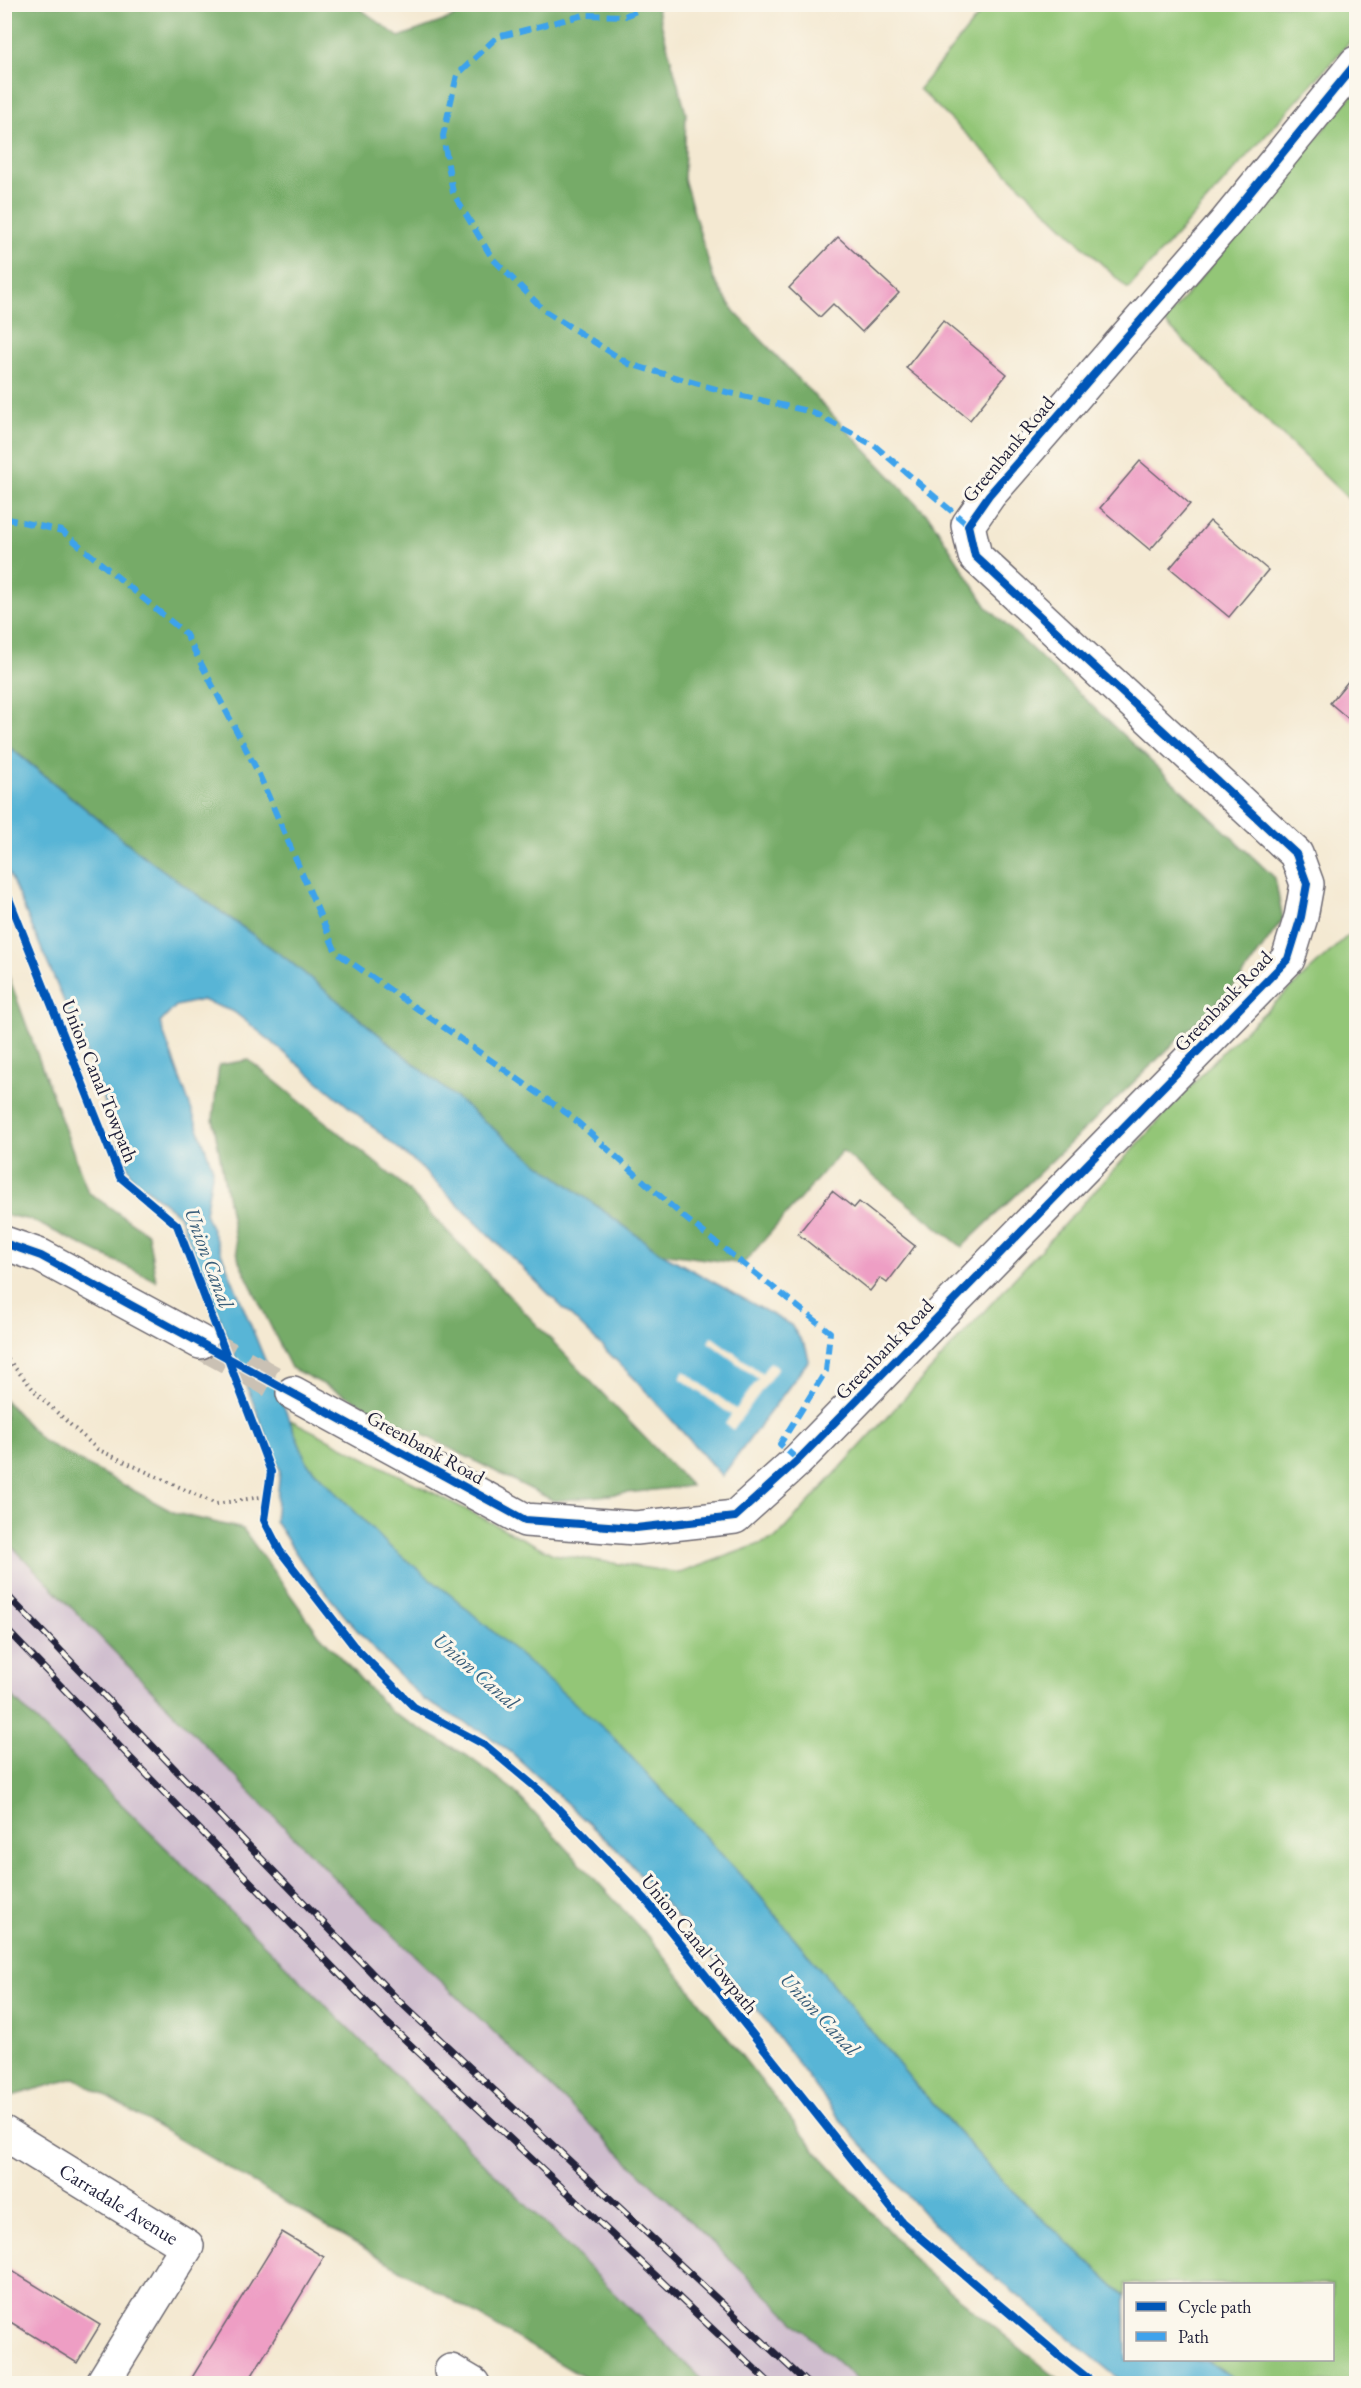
<svg xmlns="http://www.w3.org/2000/svg" width="1361" height="2388" font-family="'EB Garamond',serif">
<style>
.industrial{fill:#cfbdce}
.green{fill:#93c677;stroke:#5a7459;stroke-width:1.5}
.forest{fill:#76ab68;stroke:#4c6652;stroke-width:1.5}
.water{fill:#58b5d6;stroke:#3d6c88;stroke-width:1.5}
.pier{fill:#f4e9d2}
.building{fill:#ee9ec4}
.lines{fill:none;stroke-linecap:round;stroke-linejoin:round}
.minor-tunnel{stroke:#cac1b4;stroke-width:33;stroke-dasharray:33 16;stroke-linecap:butt}
.minor-casing{stroke:#6c6870;stroke-width:36}
.path{stroke:#6c6870;stroke-width:4;stroke-dasharray:1.5 4.5;stroke-linecap:butt}
.minor{stroke:#fff;stroke-width:33}
.rail-casing{stroke:#22223b;stroke-width:7}
.rail{stroke:#fbf7ec;stroke-width:4.5;stroke-dasharray:14;stroke-linecap:butt}
.quiet{stroke:#3ea2ec;stroke-width:6;stroke-dasharray:12 6;stroke-linecap:butt}
.cycleway-casing{stroke:#fbf7ec;stroke-width:11}
.cycleway{stroke:#0057b8;stroke-width:8}
.labels{text-anchor:middle;stroke-width:6;stroke-linejoin:round;paint-order:stroke}
.street-label{font-size:20px;fill:#22223b;stroke:#fbf7ec}
.water-label{font-size:21px;font-style:italic;fill:#385d79;stroke:#fbf7ec}
</style>
<rect width="100%" height="100%" fill="#fbf7ec"/>
<filter id="ink" filterUnits="userSpaceOnUse"><feTurbulence type="fractalNoise" baseFrequency=".0167" numOctaves="2"/><feDisplacementMap in="SourceGraphic" scale="12" xChannelSelector="R" yChannelSelector="G"/><feConvolveMatrix kernelMatrix="1 2 1 2 8 2 1 2 1" color-interpolation-filters="sRGB"/></filter>
<filter id="wash" filterUnits="userSpaceOnUse"><feTurbulence type="fractalNoise" baseFrequency=".008" numOctaves="4" result="noise"/><feDisplacementMap in="SourceGraphic" scale="24" xChannelSelector="R" yChannelSelector="G"/><feGaussianBlur stdDeviation="1.35" result="paint"/><feColorMatrix in="noise" values="0 0 0 0 0 0 0 0 0 0 0 0 0 0 0 0 0 1.4 0 .05"/><feComposite in="paint" operator="in"/></filter>
<g filter="url(#wash)">
<rect width="100%" height="100%" fill="#f4e9d2"/>
<!-- industrial -->
<polygon class="industrial" points="4,1539 330,1874 801,2328 869,2383 705,2383 280,1960 5,1690"/>
<!-- green -->
<g class="green">
<polygon points="988,4 1356,5 1356,35 1128,289 919,89"/>
<polygon points="1356,90 1356,506 1164,322"/>
<polygon points="1356,928 1356,2383 1238,2383 1207,2360 1332,2360 1332,2284 1126,2284 1125,2296 1005,2184 915,2084 307,1463 289,1419 553,1554 680,1573 776,1538 1224,1050"/>
</g>
<!-- forest -->
<g class="forest">
<polygon points="5,5 355,5 399,37 449,19 471,5 656,5 686,113 684,179 714,280 734,311 931,519 987,607 1275,878 1283,919 1239,981 962,1247 842,1151 743,1264 661,1253 512,1144 288,960 146,858 5,743"/>
<polygon points="4,964 88,1192 148,1234 156,1281 31,1220 5,1215"/>
<polygon points="249,1060 403,1185 691,1486 554,1501 291,1368 239,1261 213,1119 219,1065"/>
<polygon points="5,1400 43,1441 175,1513 243,1529 317,1632 392,1713 466,1755 512,1789 653,1942 816,2151 923,2269 1063,2383 861,2383 801,2328 330,1874 5,1539"/>
<polygon points="5,1690 280,1960 705,2383 593,2383 75,2078 5,2098"/>
</g>
<!-- water -->
<polygon class="water" points="4,743 146,858 288,960 512,1144 661,1253 791,1325 806,1348 809,1360 722,1476 635,1379 419,1166 262,1034 234,1012 202,1000 176,1006 160,1023 213,1169 205,1213 307,1463 389,1546 458,1601 610,1734 759,1895 915,2084 1005,2184 1125,2296 1126,2360 1207,2360 1238,2383 1124,2383 982,2266 924,2214 846,2127 756,2008 624,1856 512,1753 484,1733 424,1700 385,1661 348,1620 303,1564 275,1521 280,1470 179,1215 131,1176 94,1071 5,864"/>
<!-- pier -->
<polygon class="pier" points="712,1337 762,1373 770,1362 778,1368 733,1430 725,1424 731,1415 680,1378 684,1371 736,1409 758,1379 708,1342"/>
<g id="blocks">
<!-- building -->
<g class="building">
<polygon points="838,237 899,293 862,332 833,304 820,317 789,288"/>
<polygon points="943,321 1007,374 970,420 906,368"/>
<polygon points="1140,461 1190,504 1150,550 1100,508"/>
<polygon points="1210,521 1268,570 1229,617 1170,568"/>
<polygon points="1355,673 1356,674 1356,714 1351,721 1330,703"/>
<polygon points="832,1191 854,1208 859,1202 915,1246 887,1283 880,1278 870,1291 798,1234"/>
<polygon points="282,2232 324,2257 248,2382 188,2384"/>
<polygon points="4,2266 100,2325 77,2363 4,2318"/>
</g>
</g>
</g>
<g filter="url(#ink)">
<use href="#blocks" fill-opacity="0" stroke="#6c6870" stroke-width="1.5"/>
<g class="lines">
<!-- minor-tunnel -->
<polyline class="minor-tunnel" points="200,1342 293,1393"/>
<!-- minor casing -->
<g class="minor-casing">
<g id="minor">
<polyline points="4,1243 41,1256 200,1342"/>
<polyline points="293,1393 525,1520 636,1528 735,1517 798,1460 1288,959 1301,917 1307,884 1296,854 975,556 968,525 989,495 1227,221 1356,63"/>
<path id="s1" d="M4,2133L187,2246L102,2384"/>
<polyline points="451,2371 473,2384"/>
</g>
</g>
<!-- path -->
<polyline class="path" points="4,1355 39,1396 97,1449 216,1504 267,1496"/>
<!-- minor -->
<use href="#minor" class="minor"/>
<!-- rail casing -->
<g class="rail-casing">
<g id="rail">
<polyline points="4,1592 399,2001 808,2384"/>
<polyline points="4,1627 382,2018 771,2384"/>
</g>
</g>
<!-- rail -->
<use href="#rail" class="rail"/>
<!-- quiet -->
<g class="quiet">
<polyline points="652,4 625,16 584,15 497,37 457,75 443,136 453,193 492,258 545,311 629,364 730,393 812,412 875,446 968,525"/>
<polyline points="4,518 62,531 185,633 258,772 336,952 572,1117 685,1218 830,1332 826,1371 780,1444 798,1460"/>
</g>
<!-- cycleway casing -->
<g class="cycleway-casing">
<g id="cycleway">
<polyline points="4,886 120,1177 177,1225 271,1472 264,1520 280,1551 353,1645 414,1707 485,1745 546,1796 645,1899 902,2222 1062,2358 1095,2384"/>
<polyline points="4,1243 41,1256 525,1520 636,1528 735,1517 798,1460 1288,959 1301,917 1307,884 1296,854 975,556 968,525 989,495 1227,221 1356,63"/>
</g>
</g>
<!-- cycleway -->
<use href="#cycleway" class="cycleway"/>
</g>
</g>
<g class="labels">
<!-- street labels -->
<g class="street-label">
<text transform="translate(1008 449) rotate(-50)" y="7">Greenbank Road</text>
<text transform="translate(1223 1001) rotate(-46)" y="7">Greenbank Road</text>
<text transform="translate(100 1081) rotate(68)" y="7">Union Canal Towpath</text>
<text transform="translate(884 1349) rotate(-46)" y="7">Greenbank Road</text>
<text transform="translate(426 1447) rotate(29)" y="7">Greenbank Road</text>
<text transform="translate(700 1944) rotate(51)" y="7">Union Canal Towpath</text>
<text dy="7" stroke="none"><textPath href="#s1" startOffset="135">Carradale Avenue</textPath></text>
</g>
<!-- water labels -->
<g class="water-label">
<text transform="translate(209 1258) rotate(70)" y="7">Union Canal</text>
<text transform="translate(476 1671) rotate(41)" y="7">Union Canal</text>
<text transform="translate(820 2014) rotate(47)" y="7">Union Canal</text>
</g>
</g>
<!-- margin -->
<rect width="1361" height="2388" fill="none" stroke="#fbf7ec" stroke-width="24"/>
<!-- legend -->
<rect x="1124" y="2283" width="210" height="78" fill="#fbf7ec" stroke="#a4a2a5" stroke-width="1.5"/>
<rect x="1136" y="2302" width="30" height="9" fill="#0057b8" stroke="#a4a2a5" stroke-width="1.5"/>
<text x="1178" y="2313" font-size="18" fill="#22223b">Cycle path</text>
<rect x="1136" y="2332" width="30" height="9" fill="#3ea2ec" stroke="#a4a2a5" stroke-width="1.5"/>
<text x="1178" y="2343" font-size="18" fill="#22223b">Path</text>
</svg>
